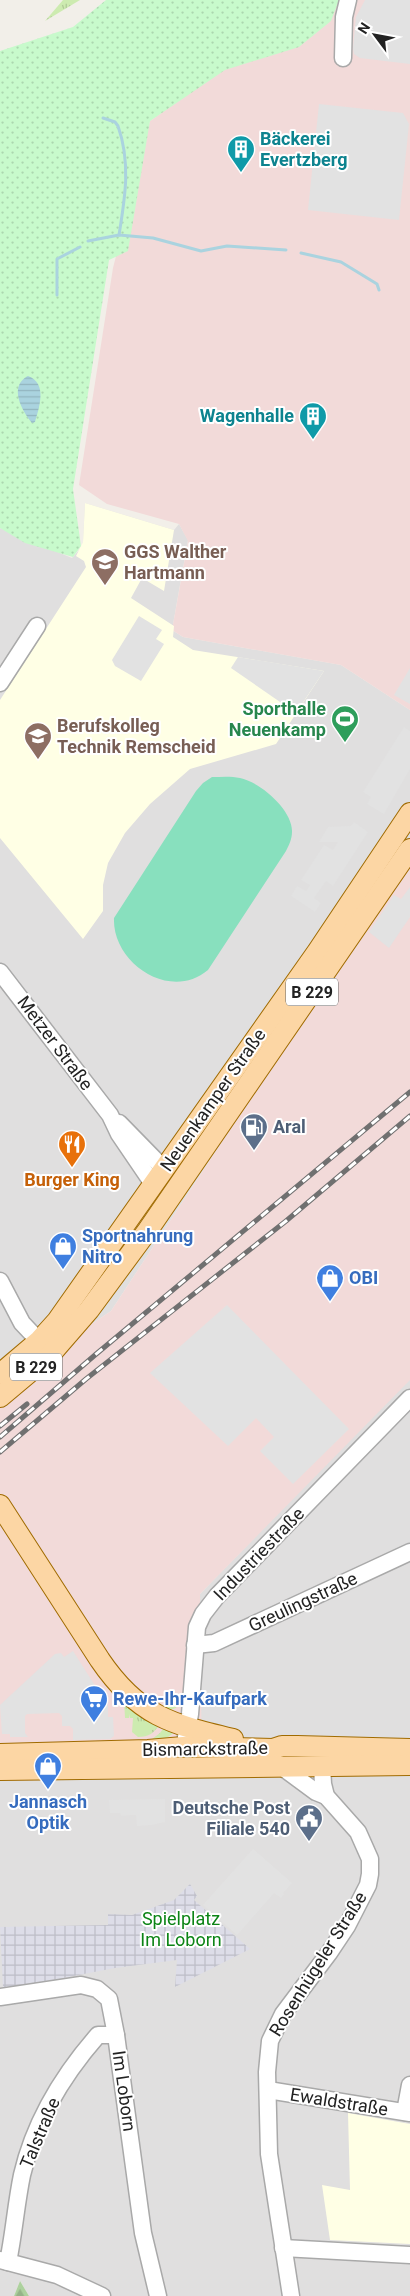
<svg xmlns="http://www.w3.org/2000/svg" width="410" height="2296" font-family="Roboto,sans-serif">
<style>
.residential{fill:#e0dfdf}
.commercial{fill:#f2dad9}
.education{fill:#ffffe5}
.grass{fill:url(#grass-tufts)}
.forest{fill:url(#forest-firs)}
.park{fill:url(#park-dots)}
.pitch{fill:#88e0be}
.parking{fill:#e2e2e2}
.plaza{fill:url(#plaza-grid)}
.water{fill:url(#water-rules)}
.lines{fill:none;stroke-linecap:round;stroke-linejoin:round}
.stream{stroke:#aad3df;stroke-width:3}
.minor-casing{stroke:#a9a9a9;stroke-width:19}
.major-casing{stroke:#a06b00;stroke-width:22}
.minor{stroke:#fff;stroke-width:16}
.major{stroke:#fcd6a4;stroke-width:20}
.rail-casing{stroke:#707070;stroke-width:5}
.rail{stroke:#fff;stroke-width:3;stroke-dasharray:9;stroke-linecap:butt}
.labels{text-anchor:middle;stroke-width:4;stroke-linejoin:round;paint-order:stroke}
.shield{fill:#fff;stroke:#646464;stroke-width:1}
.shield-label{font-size:16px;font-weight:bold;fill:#222}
.culture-label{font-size:18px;font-weight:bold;fill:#0d838f;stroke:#fff;text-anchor:start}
.education-label{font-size:18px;font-weight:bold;fill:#785e54;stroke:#fff;text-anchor:start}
.leisure-label{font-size:18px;font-weight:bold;fill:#27864d;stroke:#fff;text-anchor:end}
.street-label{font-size:18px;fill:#222;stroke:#fff}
.service-label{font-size:18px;font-weight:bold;fill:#4e5e75;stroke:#fff;text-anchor:start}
.food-label{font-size:18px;font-weight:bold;fill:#c56008;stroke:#fff}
.shop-label{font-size:18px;font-weight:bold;fill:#366cbe;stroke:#fff;text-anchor:start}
.park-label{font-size:18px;fill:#0c8416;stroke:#fff}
</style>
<defs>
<pattern id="grass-tufts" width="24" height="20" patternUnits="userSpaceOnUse" patternTransform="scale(1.25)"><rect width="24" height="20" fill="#cdebb0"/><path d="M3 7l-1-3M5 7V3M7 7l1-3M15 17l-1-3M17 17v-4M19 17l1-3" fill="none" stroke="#b0c997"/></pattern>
<pattern id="forest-firs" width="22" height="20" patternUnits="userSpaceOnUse" patternTransform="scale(1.25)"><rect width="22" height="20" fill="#add19e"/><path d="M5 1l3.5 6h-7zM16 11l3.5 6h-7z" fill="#95b388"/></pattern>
<pattern id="park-dots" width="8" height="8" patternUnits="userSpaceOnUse" patternTransform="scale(1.25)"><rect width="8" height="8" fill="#c8facc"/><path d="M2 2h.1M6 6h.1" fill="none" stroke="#acd6af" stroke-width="1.8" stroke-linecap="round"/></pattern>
<pattern id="plaza-grid" width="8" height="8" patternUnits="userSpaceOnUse" patternTransform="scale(1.25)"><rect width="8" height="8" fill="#dddde8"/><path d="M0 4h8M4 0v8" fill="none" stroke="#bdbdc7"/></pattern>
<pattern id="water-rules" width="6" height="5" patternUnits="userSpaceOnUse" patternTransform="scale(1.25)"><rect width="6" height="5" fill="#aad3df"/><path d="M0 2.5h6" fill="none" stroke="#92b5bf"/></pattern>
</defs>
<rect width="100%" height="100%" fill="#f2efe9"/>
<!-- residential -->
<g class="residential">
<polygon points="85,503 174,530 179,524 188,540 172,630 183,637 341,665 410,710 410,855 111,1311 12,1378 0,1394 0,528 72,558 81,548 83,542"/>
<polygon points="410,1377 410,2296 29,2296 20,2281 14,2296 0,2296 0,1781 17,1780 200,1682 200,1594"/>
</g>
<!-- commercial -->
<g class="commercial">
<polygon points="336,0 410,0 410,710 341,665 183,637 172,630 188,541 179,524 107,504 79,485 113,268 150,121 224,69"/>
<polygon points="410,855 410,1380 200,1594 202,1777 0,1781 0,1394 12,1378 111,1311"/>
</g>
<!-- education -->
<g class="education">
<polygon points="85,503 174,530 164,591 142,578 131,598 174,626 173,637 193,650 324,671 276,744 190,769 150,804 125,833 108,863 103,885 103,911 83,939 0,838 0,700 86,567 84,561 76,556 83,542"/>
<polygon points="348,2113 410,2124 410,2244 330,2240 322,2185 350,2190"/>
</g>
<!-- grass -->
<g class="grass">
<polygon points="63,0 80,0 45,21"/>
<path d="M124,1699L160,1724C154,1733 149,1737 138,1737L132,1732L133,1718H130V1714L129,1718H125Z"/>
<polygon points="148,1699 164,1706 168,1699 180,1700 176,1708 167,1711"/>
<path d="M165,1726L174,1732C167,1740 158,1740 148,1742L160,1733Z"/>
</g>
<!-- forest -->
<polygon class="forest" points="20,2281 29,2296 14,2296"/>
<!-- park -->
<polygon class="park" points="106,0 339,0 331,21 299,47 225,70 150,121 128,251 109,260 73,489 81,546 73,557 25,543 0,528 0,51 73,27"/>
<!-- pitch -->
<path class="pitch" d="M212,777C221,777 231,776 240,778C260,782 293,810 292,832C292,839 289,845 286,851L208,970C170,1002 112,963 114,918L196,791L203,783Z"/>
<!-- parking -->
<g class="parking">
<polygon points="365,0 410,0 410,64 360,58 354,54 353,48 356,17"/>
<polygon points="319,104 403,113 409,124 399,220 308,210"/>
<polygon points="139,616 162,630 156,639 164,644 141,681 115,666 112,660"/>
<polygon points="238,657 324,671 296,713 231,668"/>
<polygon points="410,668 410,704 394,695"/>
<polygon points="404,727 410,731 410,769 384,814 367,804 371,797 363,792"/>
<polygon points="354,822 368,832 333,886 326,881 314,898 321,903 315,912 291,896 297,886 306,891 310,885 301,880 324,845 333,850 338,842 319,842 328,827 351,826"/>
<polygon points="410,887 410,917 389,948 369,932 394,895 401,899"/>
<polygon points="227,1305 349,1429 293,1484 260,1451 274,1437 256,1418 228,1446 150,1373"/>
<polygon points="73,1651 108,1706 108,1717 113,1717 114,1736 110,1739 73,1740 73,1729 70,1726 62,1726 62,1716 59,1713 27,1714 25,1716 25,1733 28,1737 10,1737 10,1734 2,1734 0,1705 55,1654 61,1653 64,1657"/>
<polygon points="165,1799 165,1822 151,1825 137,1826 136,1815 121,1816 120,1813 110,1813 109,1800"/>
<polygon points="253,1849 292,1883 283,1893 284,1894 281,1898 274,1893 237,1935 203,1905"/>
</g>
<!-- plaza -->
<polygon class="plaza" points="190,1884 197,1896 194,1900 250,1949 175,1987 177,1960 115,1968 6,1989 3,1987 0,1927 108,1925 108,1914 132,1915 174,1900"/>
<!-- water -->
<path class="water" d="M28,376C48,383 39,408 35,422L32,423C22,411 8,386 28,376Z"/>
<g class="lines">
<!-- stream -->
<g class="stream">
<path d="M103,118L115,122L118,126C131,163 125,198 119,235"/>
<polyline points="88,241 119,235 153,238 201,251 227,246 286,250"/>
<polyline points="301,253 341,262 377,284 379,290"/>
<polyline points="57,295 57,259 80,247"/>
</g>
<!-- minor casing -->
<g class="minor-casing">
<g id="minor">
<polyline points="343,58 344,17 348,0"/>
<polyline points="0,683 37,626"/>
<polyline points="0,972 110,1115 119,1134 153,1184"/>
<polyline points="119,1123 164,1169"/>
<polyline points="0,1281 22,1323 39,1341"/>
<polyline points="195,1645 214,1643 410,1552"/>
<polyline points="186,1737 190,1714 197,1627 203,1614 217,1596 410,1398"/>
<polyline points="282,1767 316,1792 326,1796"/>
<polyline points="0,1997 81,1985 97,1989 109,1999 116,2035 143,2233 158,2296"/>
<polyline points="268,2090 410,2113"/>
<polyline points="405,2112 410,2085"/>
<polyline points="283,2248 410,2255"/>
<polyline points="0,2260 57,2275 102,2296"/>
<path d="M8,2262C14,2233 16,2204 22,2175C34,2123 63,2075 98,2035H116"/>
<polyline points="291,2296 269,2154 267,2072 270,2041 283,2014 329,1953 347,1926 368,1885 370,1874 370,1859 358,1832 326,1796 323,1784 322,1766"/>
</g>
</g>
<!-- major casing -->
<g class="major-casing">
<g id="major">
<polyline points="0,1374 39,1341 57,1321 317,952 410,813"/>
<polyline points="0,1397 50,1355 89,1310 148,1230 410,849"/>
<path d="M0,1505L100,1660C138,1716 171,1724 233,1739"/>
<polyline points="0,1754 148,1750 183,1747 273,1749 282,1746 297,1746 410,1749"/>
<polyline points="0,1770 410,1765"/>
</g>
</g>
<!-- minor -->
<use href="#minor" class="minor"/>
<!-- major -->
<use href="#major" class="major"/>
<!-- rail casing -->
<g class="rail-casing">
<g id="rail">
<polyline points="0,1426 27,1404"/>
<polyline points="0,1437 95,1355 410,1092"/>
<polyline points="0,1452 86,1379 286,1221 410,1116"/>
</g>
</g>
<!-- rail -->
<use href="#rail" class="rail"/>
</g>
<!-- icons -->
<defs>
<g id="building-pin" transform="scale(1.4375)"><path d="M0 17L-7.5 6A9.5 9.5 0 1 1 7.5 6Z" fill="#0f9aa8" stroke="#fff"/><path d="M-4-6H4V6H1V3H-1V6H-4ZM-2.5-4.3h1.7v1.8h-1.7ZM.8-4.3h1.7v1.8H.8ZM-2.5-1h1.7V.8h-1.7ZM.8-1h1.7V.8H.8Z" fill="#fff"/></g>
<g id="school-pin" transform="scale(1.4375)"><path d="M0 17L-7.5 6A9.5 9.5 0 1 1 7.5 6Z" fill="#8d6e63" stroke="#fff"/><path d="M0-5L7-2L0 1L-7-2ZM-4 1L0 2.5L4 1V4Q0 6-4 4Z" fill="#fff"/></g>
<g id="stadium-pin" transform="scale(1.4375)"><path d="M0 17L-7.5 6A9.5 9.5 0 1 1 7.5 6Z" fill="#2e9e5b" stroke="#fff"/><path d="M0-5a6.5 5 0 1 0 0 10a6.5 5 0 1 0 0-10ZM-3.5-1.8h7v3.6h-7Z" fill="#fff"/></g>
<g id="university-pin" transform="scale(1.4375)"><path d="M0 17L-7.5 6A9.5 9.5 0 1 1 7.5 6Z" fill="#8d6e63" stroke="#fff"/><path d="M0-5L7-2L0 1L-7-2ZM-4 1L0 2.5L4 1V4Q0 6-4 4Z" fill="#fff"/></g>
<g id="fuel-pin" transform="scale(1.4375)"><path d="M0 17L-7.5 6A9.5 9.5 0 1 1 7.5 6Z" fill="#5c6f8a" stroke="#fff"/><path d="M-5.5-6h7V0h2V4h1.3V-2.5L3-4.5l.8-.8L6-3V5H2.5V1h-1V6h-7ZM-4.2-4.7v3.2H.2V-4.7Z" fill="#fff"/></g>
<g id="restaurant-pin" transform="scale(1.4375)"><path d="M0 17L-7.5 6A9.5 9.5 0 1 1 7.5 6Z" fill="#e8710a" stroke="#fff"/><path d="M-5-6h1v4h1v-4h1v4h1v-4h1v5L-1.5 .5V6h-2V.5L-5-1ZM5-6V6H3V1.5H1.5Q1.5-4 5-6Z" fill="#fff"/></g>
<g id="shop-pin" transform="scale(1.4375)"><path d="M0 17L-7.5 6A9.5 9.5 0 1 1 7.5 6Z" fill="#3f7fe0" stroke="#fff"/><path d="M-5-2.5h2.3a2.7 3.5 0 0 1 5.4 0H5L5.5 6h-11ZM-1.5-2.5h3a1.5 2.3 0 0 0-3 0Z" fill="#fff"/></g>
<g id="supermarket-pin" transform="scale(1.4375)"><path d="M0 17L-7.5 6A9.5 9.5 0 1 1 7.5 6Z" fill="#3f7fe0" stroke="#fff"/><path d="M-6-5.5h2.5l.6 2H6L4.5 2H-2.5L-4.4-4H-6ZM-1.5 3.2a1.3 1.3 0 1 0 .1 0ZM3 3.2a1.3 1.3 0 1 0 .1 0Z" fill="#fff"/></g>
<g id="civic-pin" transform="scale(1.4375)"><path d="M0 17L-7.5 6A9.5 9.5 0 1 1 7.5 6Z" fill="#5c6f8a" stroke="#fff"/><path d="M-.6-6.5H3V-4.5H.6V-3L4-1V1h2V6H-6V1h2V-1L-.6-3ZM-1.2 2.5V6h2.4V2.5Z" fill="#fff"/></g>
</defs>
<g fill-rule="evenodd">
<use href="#building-pin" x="241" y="149"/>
<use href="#building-pin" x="313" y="416"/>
<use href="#school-pin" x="105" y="562"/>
<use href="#stadium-pin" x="345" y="719"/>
<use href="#university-pin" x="38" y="736"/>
<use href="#fuel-pin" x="254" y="1127"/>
<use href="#restaurant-pin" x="72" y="1144"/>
<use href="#shop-pin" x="63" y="1246"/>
<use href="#shop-pin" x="330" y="1278"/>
<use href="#supermarket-pin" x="94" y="1699"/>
<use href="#shop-pin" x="48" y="1766"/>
<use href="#civic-pin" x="309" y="1818"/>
</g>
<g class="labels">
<!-- shield labels -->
<g class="shield">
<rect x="286" y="978.5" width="52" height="27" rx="4"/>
<rect x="10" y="1353.5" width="52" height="27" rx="4"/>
</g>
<g class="shield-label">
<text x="312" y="998">B 229</text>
<text x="36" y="1373">B 229</text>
</g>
<!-- culture labels -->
<g class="culture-label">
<text x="260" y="145">Bäckerei<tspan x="260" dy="21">Evertzberg</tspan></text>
<text x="294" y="422" text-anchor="end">Wagenhalle</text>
</g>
<!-- education labels -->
<g class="education-label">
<text x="124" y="558">GGS Walther<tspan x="124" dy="21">Hartmann</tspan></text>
<text x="57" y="732">Berufskolleg<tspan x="57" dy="21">Technik Remscheid</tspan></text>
</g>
<!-- leisure labels -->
<g class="leisure-label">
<text x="326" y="715">Sporthalle<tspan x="326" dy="21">Neuenkamp</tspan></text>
</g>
<!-- street labels -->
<g class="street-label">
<text transform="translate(55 1043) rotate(53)" y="6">Metzer Straße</text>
<text transform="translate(213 1100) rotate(-55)" y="6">Neuenkamper Straße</text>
<text transform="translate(259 1554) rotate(-46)" y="6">Industriestraße</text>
<text transform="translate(303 1602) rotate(-25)" y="6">Greulingstraße</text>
<text transform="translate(205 1749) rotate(-1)" y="6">Bismarckstraße</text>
<text transform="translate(318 1964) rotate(-58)" y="6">Rosenhügeler Straße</text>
<text transform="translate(124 2091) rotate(82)" y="6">Im Loborn</text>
<text transform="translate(339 2102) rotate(9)" y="6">Ewaldstraße</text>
<text transform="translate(40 2133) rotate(-67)" y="6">Talstraße</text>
</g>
<!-- service labels -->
<g class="service-label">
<text x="273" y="1133">Aral</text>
<text x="290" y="1814" text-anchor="end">Deutsche Post<tspan x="290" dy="21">Filiale 540</tspan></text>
</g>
<!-- food labels -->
<g class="food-label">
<text x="72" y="1186">Burger King</text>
</g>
<!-- shop labels -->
<g class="shop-label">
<text x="82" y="1242">Sportnahrung<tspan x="82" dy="21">Nitro</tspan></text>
<text x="349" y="1284">OBI</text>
<text x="113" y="1705">Rewe-Ihr-Kaufpark</text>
<text x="48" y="1808" text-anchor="middle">Jannasch<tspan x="48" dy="21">Optik</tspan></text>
</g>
<!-- park labels -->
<g class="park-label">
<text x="181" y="1925">Spielplatz<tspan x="181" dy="21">Im Loborn</tspan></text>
</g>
</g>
<!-- north arrow -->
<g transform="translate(375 35) rotate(302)" stroke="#ffffff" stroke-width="4" paint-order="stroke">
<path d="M0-4L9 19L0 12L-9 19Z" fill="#222222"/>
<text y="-8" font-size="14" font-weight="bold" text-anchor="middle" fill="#222222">N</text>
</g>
</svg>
